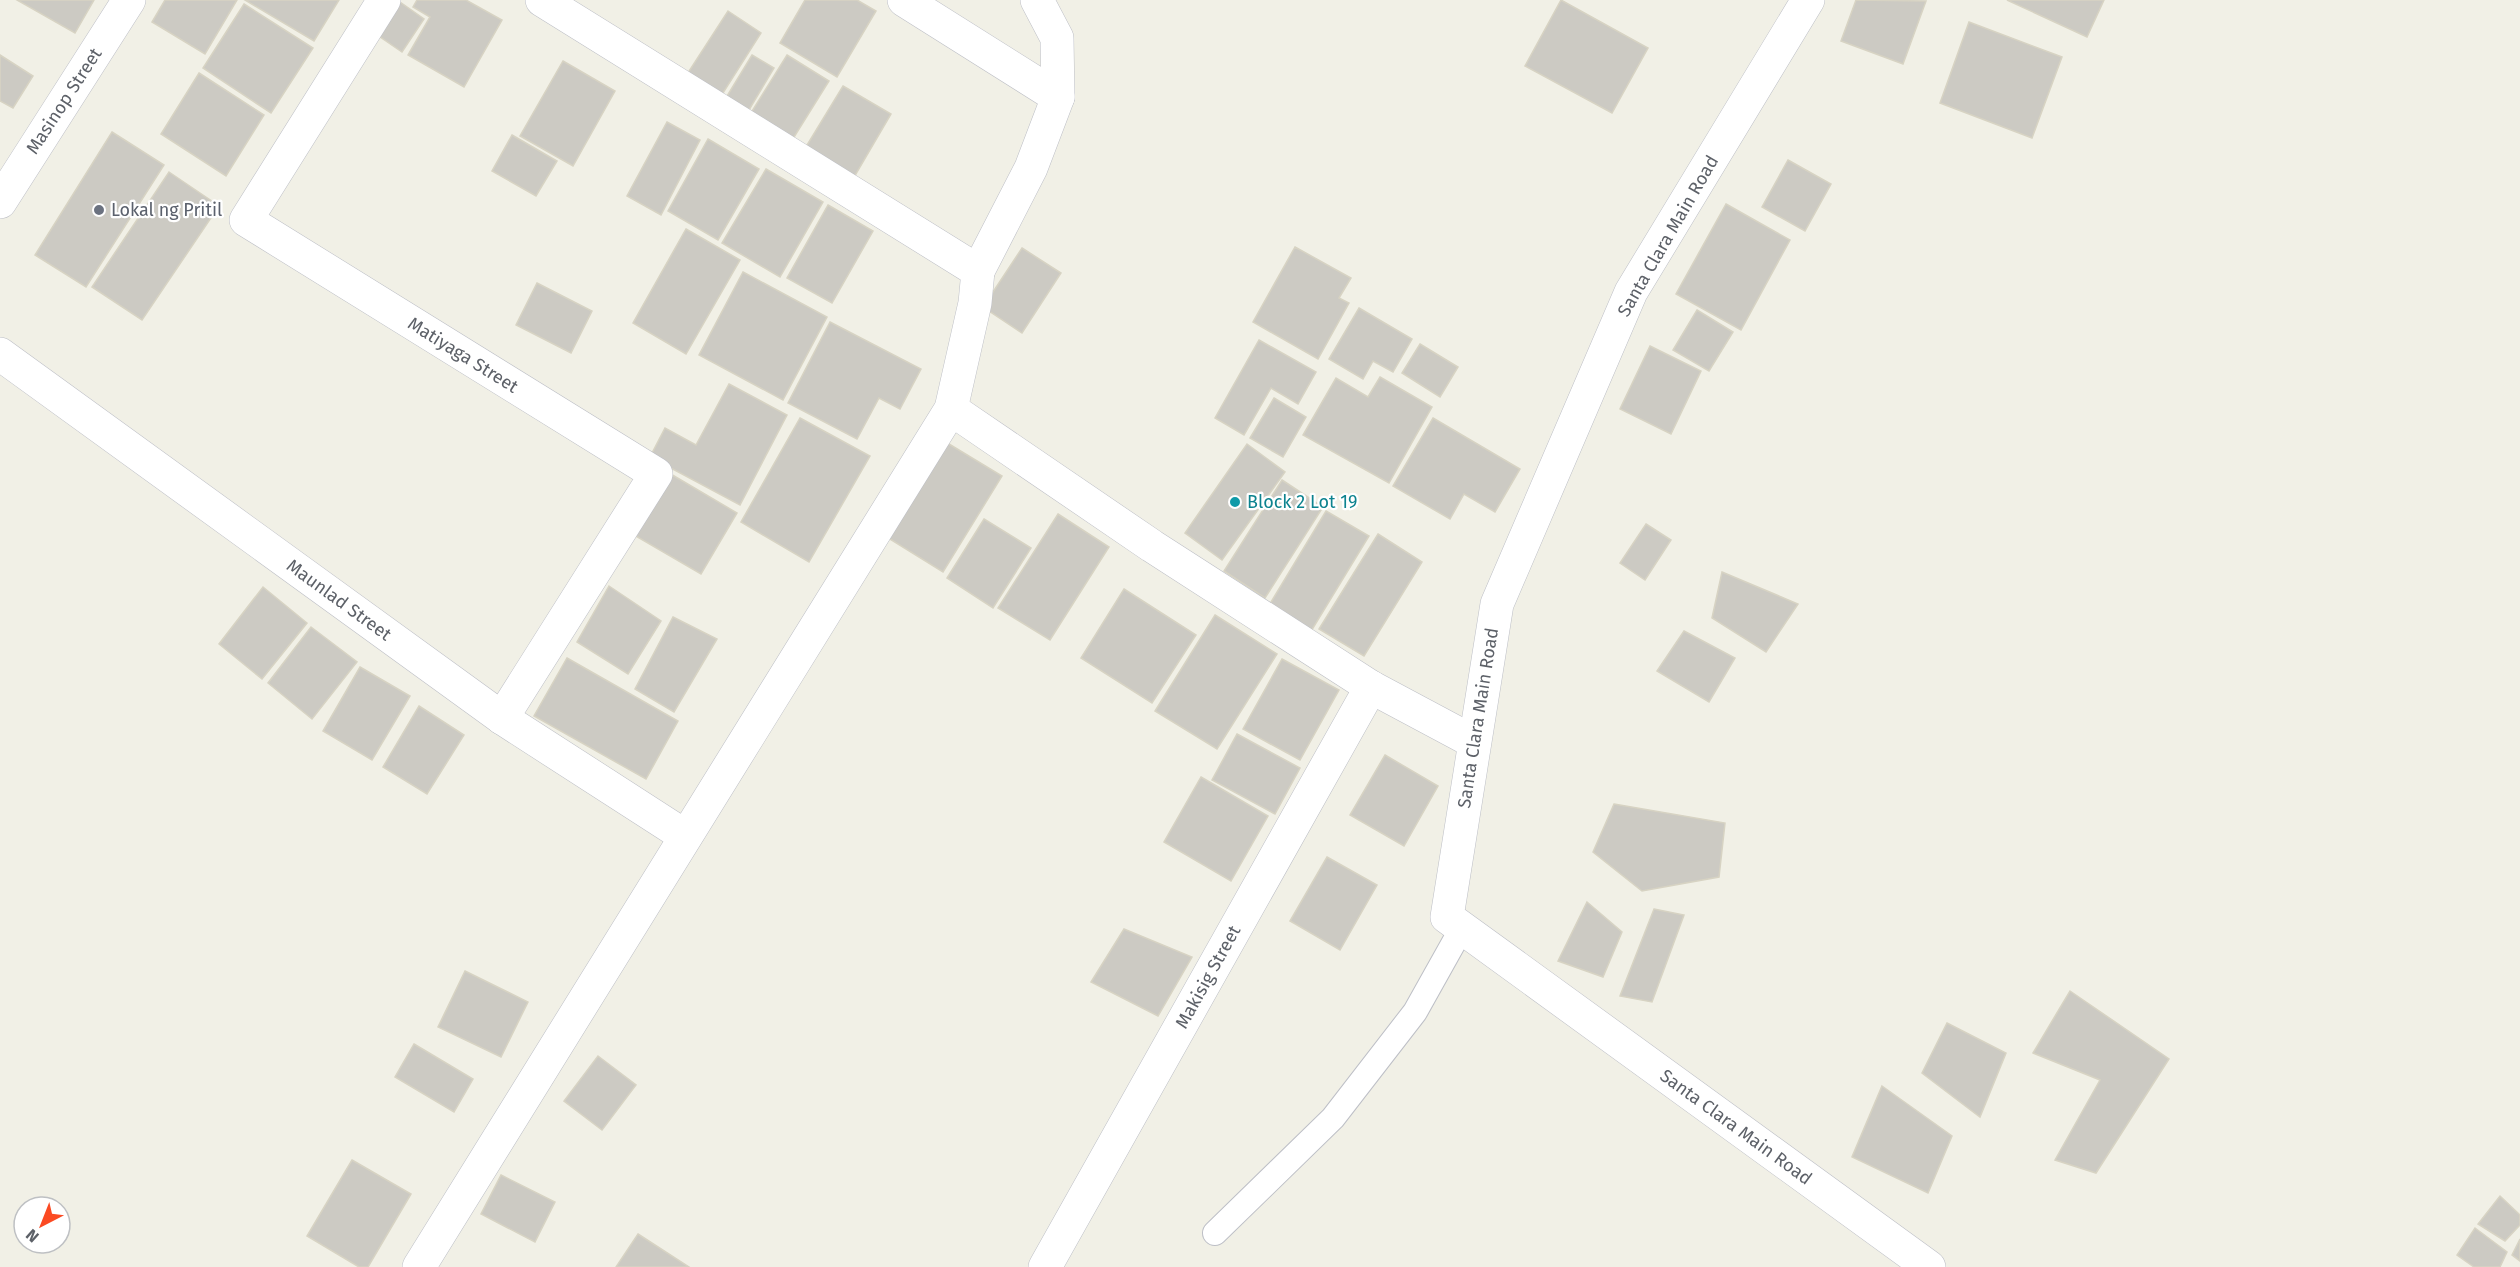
<svg xmlns="http://www.w3.org/2000/svg" width="2520" height="1267" font-family="'Fira Sans',sans-serif">
<style>
.building{fill:#cccac3;stroke:#d7d3c3;stroke-width:1.5}
.lines{fill:none;stroke-linecap:round;stroke-linejoin:round}
.service-casing{stroke:#bdbfc6;stroke-width:26}
.minor-casing{stroke:#bdbfc6;stroke-width:34}
.service{stroke:#fff;stroke-width:24}
.minor{stroke:#fff;stroke-width:33}
.worship-dot{fill:#6b7280;stroke:#fff;stroke-width:2}
.culture-dot{fill:#0f9aa8;stroke:#fff;stroke-width:2}
.labels{text-anchor:middle;stroke-width:4.5;stroke-linejoin:round;paint-order:stroke}
.street-label{font-size:18px;fill:#5d6168;stroke:#fff}
.worship-label{font-size:18px;fill:#5b616d;stroke:#fff;text-anchor:start}
.culture-label{font-size:18px;fill:#0d838f;stroke:#fff;text-anchor:start}
</style>
<rect width="100%" height="100%" fill="#f1f0e6"/>
<!-- building -->
<g class="building">
<polygon points="17,0 94,0 75,33"/>
<polygon points="165,0 237,0 205,54 152,22"/>
<polygon points="245,0 339,0 314,41"/>
<polygon points="397,0 424,19 402,52 373,32"/>
<polygon points="417,0 466,0 502,20 464,87 408,55 430,17 413,7"/>
<polygon points="805,0 857,0 876,11 837,77 780,43"/>
<polygon points="1561,0 1648,48 1612,113 1525,66"/>
<polygon points="1856,0 1926,1 1903,64 1841,41"/>
<polygon points="2007,0 2104,0 2087,37"/>
<polygon points="244,4 313,48 271,113 203,68"/>
<polygon points="728,11 761,33 716,104 682,82"/>
<polygon points="1969,22 2062,57 2032,138 1940,103"/>
<polygon points="0,55 33,76 13,108 0,101"/>
<polygon points="752,55 774,68 746,115 724,101"/>
<polygon points="787,55 829,81 791,142 749,116"/>
<polygon points="563,61 615,91 573,166 520,136"/>
<polygon points="199,73 264,115 226,176 161,134"/>
<polygon points="843,86 891,114 853,179 804,150"/>
<polygon points="667,122 700,140 661,215 627,196"/>
<polygon points="112,132 164,165 86,287 35,255"/>
<polygon points="512,135 557,161 536,196 492,171"/>
<polygon points="708,139 759,169 718,240 668,211"/>
<polygon points="1788,160 1831,184 1805,231 1762,207"/>
<polygon points="766,169 823,202 780,277 722,243"/>
<polygon points="169,172 219,206 142,320 92,287"/>
<polygon points="1726,204 1790,240 1741,330 1676,294"/>
<polygon points="828,205 873,231 832,303 787,278"/>
<polygon points="686,229 740,260 686,354 633,323"/>
<polygon points="1295,247 1351,278 1339,298 1349,303 1318,359 1253,322"/>
<polygon points="1022,248 1061,273 1022,333 983,307"/>
<polygon points="743,272 827,317 783,400 699,355"/>
<polygon points="537,283 592,311 571,353 516,325"/>
<polygon points="1359,308 1412,339 1393,372 1373,361 1363,379 1329,359"/>
<polygon points="1697,310 1733,332 1709,371 1673,350"/>
<polygon points="830,322 921,369 900,409 879,398 857,439 788,403"/>
<polygon points="1259,340 1316,372 1298,404 1271,388 1244,435 1215,418"/>
<polygon points="1420,344 1458,367 1440,397 1402,373"/>
<polygon points="1650,346 1701,371 1671,434 1620,409"/>
<polygon points="1380,377 1432,407 1389,483 1303,435 1336,378 1368,397"/>
<polygon points="729,384 787,415 740,505 650,457 665,428 696,445"/>
<polygon points="1274,398 1306,417 1283,457 1250,438"/>
<polygon points="800,418 870,456 809,562 741,522"/>
<polygon points="1433,418 1520,469 1495,512 1464,494 1450,519 1393,486"/>
<polygon points="944,441 1002,476 943,572 885,536"/>
<polygon points="1247,444 1285,472 1222,560 1185,533"/>
<polygon points="669,473 737,513 701,574 634,535"/>
<polygon points="1282,480 1323,507 1265,598 1224,571"/>
<polygon points="1326,511 1369,536 1310,633 1268,607"/>
<polygon points="1058,514 1109,547 1050,640 998,608"/>
<polygon points="984,519 1031,548 993,608 947,578"/>
<polygon points="1646,524 1671,540 1645,580 1620,563"/>
<polygon points="1378,534 1422,562 1364,656 1319,629"/>
<polygon points="1722,572 1798,604 1766,652 1712,618"/>
<polygon points="609,586 661,621 628,674 577,642"/>
<polygon points="263,587 307,623 262,679 219,644"/>
<polygon points="1124,589 1196,635 1152,703 1081,658"/>
<polygon points="1215,615 1277,654 1217,749 1155,711"/>
<polygon points="673,617 717,639 674,712 635,689"/>
<polygon points="311,627 357,662 312,719 268,683"/>
<polygon points="1684,631 1735,658 1709,702 1657,671"/>
<polygon points="567,658 678,721 646,779 534,716"/>
<polygon points="1282,659 1339,690 1300,760 1243,729"/>
<polygon points="360,667 410,696 372,760 323,731"/>
<polygon points="419,706 464,735 427,794 383,767"/>
<polygon points="1237,734 1300,768 1275,814 1212,780"/>
<polygon points="1385,755 1438,786 1404,846 1350,815"/>
<polygon points="1201,777 1268,816 1231,881 1164,842"/>
<polygon points="1614,804 1725,823 1719,877 1642,891 1593,852"/>
<polygon points="1327,857 1377,885 1340,950 1290,921"/>
<polygon points="1587,902 1622,932 1603,977 1558,961"/>
<polygon points="1654,909 1684,915 1652,1002 1620,996"/>
<polygon points="1124,929 1192,957 1158,1016 1091,982"/>
<polygon points="465,971 528,1002 501,1057 438,1027"/>
<polygon points="2070,991 2169,1059 2096,1173 2055,1160 2100,1080 2033,1053"/>
<polygon points="1947,1023 2006,1053 1980,1117 1922,1073"/>
<polygon points="414,1044 473,1079 454,1112 395,1077"/>
<polygon points="598,1056 636,1085 602,1130 564,1101"/>
<polygon points="1882,1086 1952,1136 1928,1193 1852,1157"/>
<polygon points="352,1160 411,1194 368,1267 359,1267 307,1236"/>
<polygon points="501,1175 555,1202 535,1242 481,1214"/>
<polygon points="2500,1196 2520,1215 2520,1225 2505,1241 2478,1224"/>
<polygon points="2475,1228 2507,1252 2500,1267 2474,1267 2457,1255"/>
<polygon points="638,1234 689,1267 616,1267"/>
<polygon points="2520,1239 2520,1261 2512,1255"/>
</g>
<g class="lines">
<!-- service casing -->
<g class="service-casing">
<polyline id="service" points="1215,1233 1333,1118 1415,1012 1462,928"/>
</g>
<!-- minor casing -->
<g class="minor-casing">
<g id="minor">
<polyline points="384,0 246,220 656,474 502,718"/>
<polyline points="904,0 1058,97"/>
<polyline points="1808,0 1631,292 1497,604 1447,917 1929,1267"/>
<polyline points="0,202 129,0"/>
<polyline points="978,271 1031,168 1058,97 1057,38 1037,0"/>
<polyline points="0,354 502,718 685,836"/>
<polyline points="951,409 1152,546 1371,687 1474,742"/>
<polyline points="419,1267 951,409 975,303 978,271 542,0"/>
<polyline points="1045,1267 1371,687"/>
</g>
</g>
<!-- service -->
<use href="#service" class="service"/>
<!-- minor -->
<use href="#minor" class="minor"/>
</g>
<!-- markers -->
<circle class="worship-dot" cx="99" cy="210" r="6"/>
<circle class="culture-dot" cx="1235" cy="502" r="6"/>
<g class="labels">
<!-- street labels -->
<g class="street-label">
<text transform="translate(64 101) rotate(-57)" y="6">Masinop Street</text>
<text transform="translate(1668 236) rotate(-60)" y="6">Santa Clara Main Road</text>
<text transform="translate(463 355) rotate(32)" y="6">Matiyaga Street</text>
<text transform="translate(339 600) rotate(36)" y="6">Maunlad Street</text>
<text transform="translate(1478 718) rotate(-81)" y="6">Santa Clara Main Road</text>
<text transform="translate(1208 977) rotate(-61)" y="6">Makisig Street</text>
<text transform="translate(1736 1127) rotate(36)" y="6">Santa Clara Main Road</text>
</g>
<!-- worship labels -->
<g class="worship-label">
<text x="111" y="216">Lokal ng Pritil</text>
</g>
<!-- culture labels -->
<g class="culture-label">
<text x="1247" y="508">Block 2 Lot 19</text>
</g>
</g>
<!-- north arrow -->
<g transform="translate(42 1225) rotate(222)"><circle r="28" fill="#ffffff" stroke="#bec0c3" stroke-width="1.5"/>
<path d="M0-4.5L10 22L0 15L-10 22Z" fill="#fb4a22"/>
<text y="-9" font-size="16" font-weight="bold" text-anchor="middle" fill="#5d6168">N</text>
</g>
</svg>
